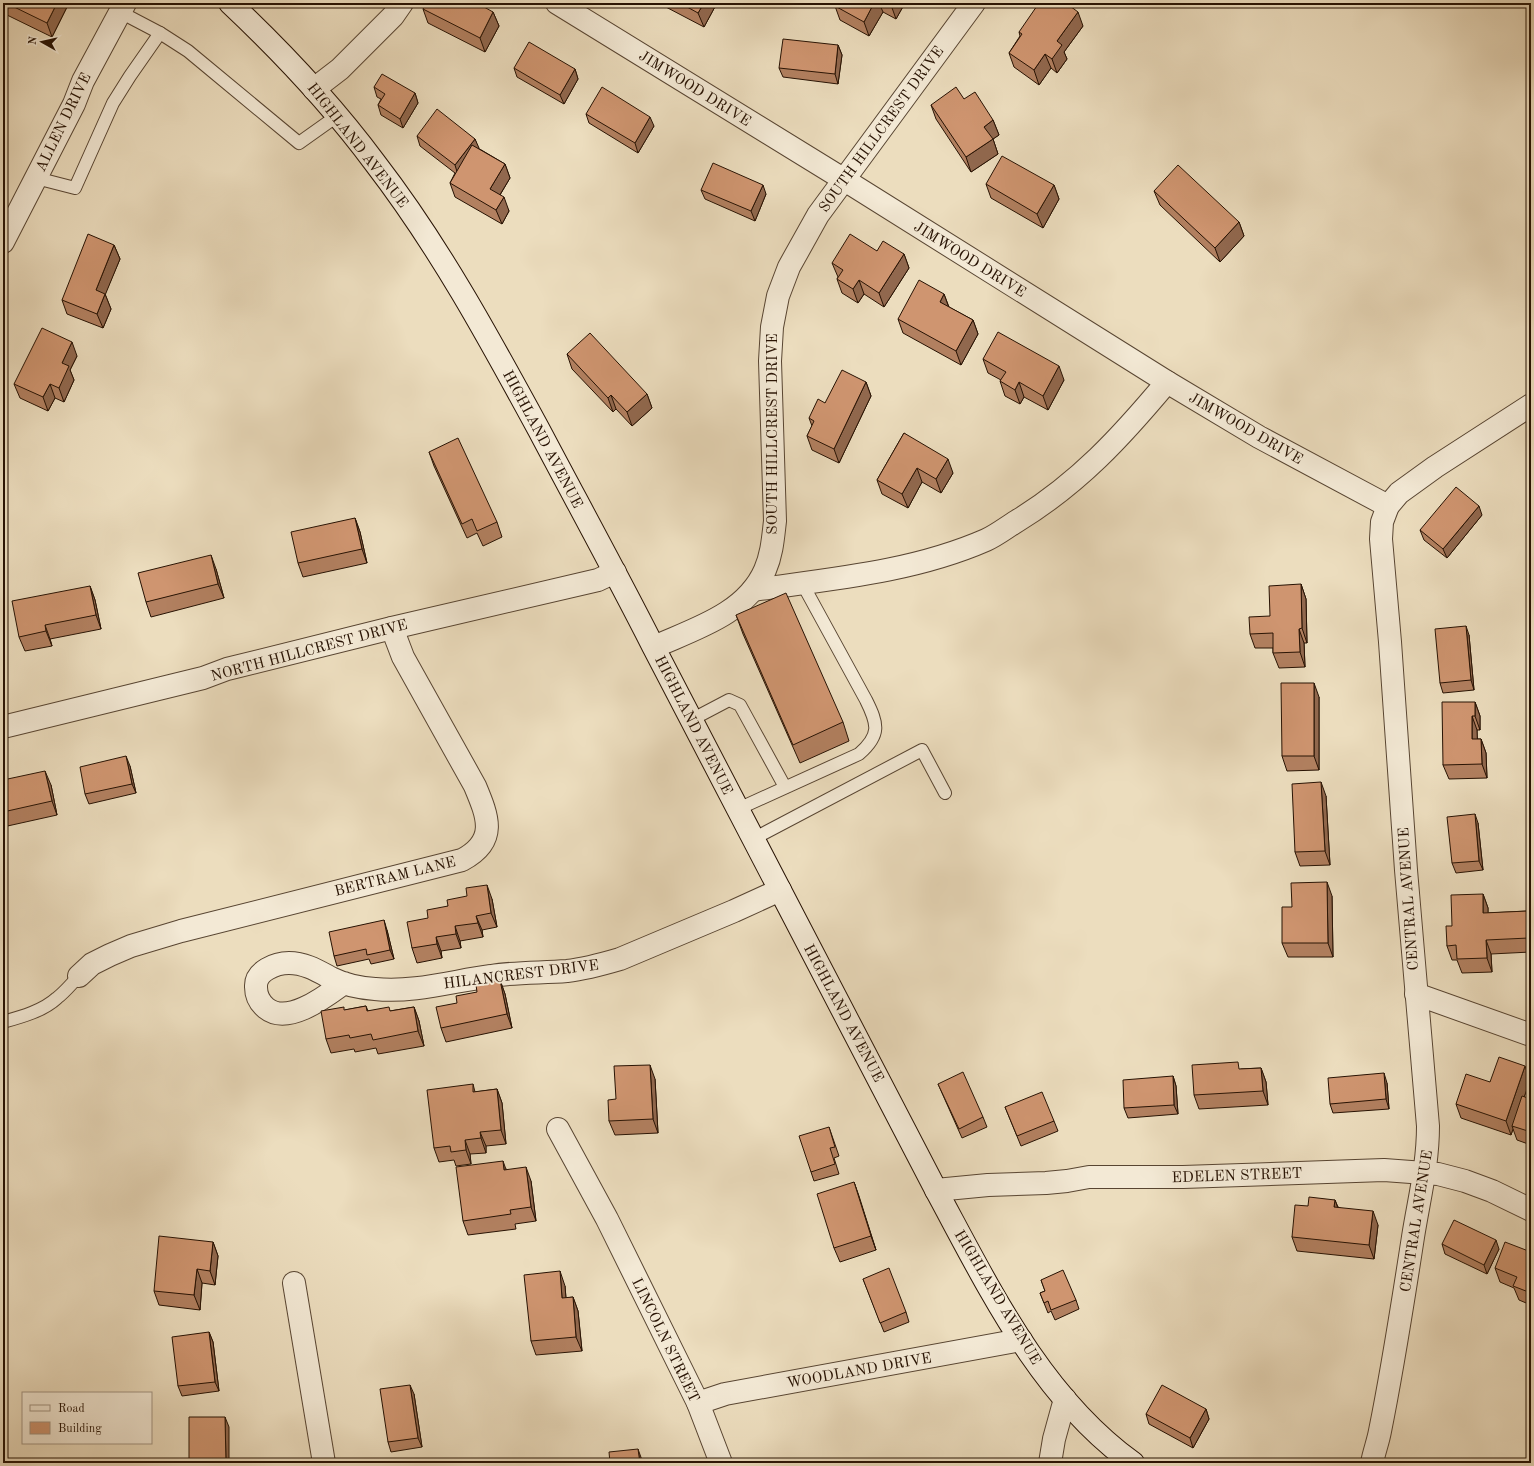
<svg xmlns="http://www.w3.org/2000/svg" width="1534" height="1466" font-family="'Old Standard TT',serif">
<style>
.lines{fill:none;stroke-linecap:round;stroke-linejoin:round}
.service-casing{stroke:#584532;stroke-width:14}
.minor-casing{stroke:#584532;stroke-width:24}
.secondary-casing{stroke:#271203;stroke-width:24}
.service{stroke:#f3e9d5;stroke-width:12}
.minor{stroke:#f3e9d5;stroke-width:22}
.secondary{stroke:#f3e9d5;stroke-width:22}
.wall{fill:#b28060;stroke:#271203}
.shaded-wall{fill:#91684e;stroke:#271203}
.building{fill:#cf9570;stroke:#271203}
.labels{text-anchor:middle;stroke-width:4;stroke-linejoin:round;paint-order:stroke}
.street-label{font-size:15px;fill:#271203;stroke:#f3e9d5}
</style>
<rect width="100%" height="100%" fill="#ecddbe"/>
<filter id="stains"><feTurbulence type="fractalNoise" baseFrequency=".005" numOctaves="4"/><feColorMatrix values="0 0 0 0 .2 0 0 0 0 .09 0 0 0 0 .02 0 0 0 .5 -.17"/></filter>
<radialGradient id="worn" r=".72"><stop offset=".6" stop-color="#630" stop-opacity="0"/><stop offset="1" stop-color="#630" stop-opacity=".3"/></radialGradient>
<g class="lines">
<!-- service casing -->
<g class="service-casing">
<g id="service">
<polyline points="120,12 160,33 188,51 299,143 337,116"/>
<polyline points="36,178 75,188 113,103 130,76 160,33"/>
<polyline points="691,720 729,700 740,705 785,787"/>
<path d="M738,809L859,754C881,735 878,724 866,700L802,583"/>
<polyline points="753,839 922,750 945,793"/>
<path d="M3,1022C21,1017 43,1011 57,998C65,992 72,983 79,976"/>
</g>
</g>
<!-- minor casing -->
<g class="minor-casing">
<g id="minor">
<polyline points="557,3 843,179 1167,382 1259,437 1388,506"/>
<polyline points="314,89 340,69 393,16 402,3"/>
<polyline points="3,242 74,104 83,81 125,3"/>
<path d="M753,590C831,579 913,572 986,540C997,535 1007,527 1017,521C1079,483 1121,437 1167,382"/>
<path d="M654,647C694,629 746,614 765,570C772,554 773,538 775,521L770,361L772,327L778,296L789,267L818,215L974,3"/>
<polyline points="3,727 203,678 227,669 392,628 598,580 615,572"/>
<path d="M79,976L92,964L110,955L131,946L181,931L462,860C498,841 488,817 475,786L403,657L392,628"/>
<path d="M344,983C326,996 288,1026 266,1008C260,1003 256,996 256,987C255,971 276,963 289,963C305,963 318,971 331,978C345,985 360,988 375,989C414,993 453,981 491,976C516,972 542,973 567,971C585,969 603,964 620,959L734,911L780,890"/>
<polyline points="1416,994 1531,1035"/>
<polyline points="558,1129 607,1219 698,1403 721,1463"/>
<polyline points="936,1190 988,1185 1046,1183 1067,1181 1089,1177 1183,1177 1384,1170 1438,1174 1465,1181 1492,1191 1531,1210"/>
<polyline points="294,1283 324,1463"/>
<polyline points="698,1403 725,1394 1021,1340"/>
<polyline points="1050,1463 1054,1439 1065,1399"/>
<path d="M1372,1463C1374,1452 1378,1442 1380,1431C1393,1367 1403,1302 1413,1237C1419,1199 1428,1165 1428,1126L1406,870L1390,642L1381,539L1382,522L1388,506L1399,493L1435,467L1531,405"/>
</g>
</g>
<!-- secondary casing -->
<g class="secondary-casing">
<path id="secondary" d="M230,3C282,52 332,105 375,163C439,246 489,338 539,430C577,502 616,573 653,646C747,827 842,1009 936,1190C989,1288 1040,1396 1133,1463"/>
</g>
<!-- service -->
<use href="#service" class="service"/>
<!-- minor -->
<use href="#minor" class="minor"/>
<!-- secondary -->
<use href="#secondary" class="secondary"/>
</g>
<!-- wall -->
<g class="wall">
<polygon points="3,3 69,3 52,37 7,15 3,5"/>
<polygon points="663,3 717,3 704,27 664,6"/>
<polygon points="836,3 905,3 896,19 883,12 869,36 840,20 835,6"/>
<polygon points="423,9 493,12 499,26 485,52 428,23"/>
<polygon points="1083,26 1064,52 1067,59 1057,73 1051,68 1039,85 1014,67 1009,53 1020,36 1019,32"/>
<polygon points="838,45 842,55 838,84 783,77 779,68"/>
<polygon points="514,68 575,69 578,79 564,104 517,77"/>
<polygon points="374,87 415,93 418,103 403,128 381,115 378,105 381,99 377,97"/>
<polygon points="964,99 993,120 999,135 993,139 998,154 971,172 936,119 931,105"/>
<polygon points="586,114 654,126 638,153 589,123"/>
<polygon points="417,136 475,139 478,148 505,164 510,178 500,195 509,211 502,224 455,197 450,183 455,173 420,146"/>
<polygon points="986,184 1054,185 1059,199 1043,228 991,198"/>
<polygon points="701,190 766,194 755,221 705,199"/>
<polygon points="1154,191 1239,222 1244,236 1220,262 1160,205"/>
<polygon points="114,245 120,259 105,294 111,309 103,328 67,314 62,300"/>
<polygon points="877,251 904,254 909,268 884,307 864,294 858,303 842,293 837,279 838,277 832,263"/>
<polygon points="944,294 949,307 973,320 978,334 961,365 903,333 898,319"/>
<polygon points="567,354 647,394 652,408 632,426 616,409 613,412 572,369"/>
<polygon points="77,356 70,370 74,380 64,402 55,398 48,411 20,398 14,384"/>
<polygon points="983,359 1064,380 1048,410 1024,397 1020,404 1005,396 1000,381 1001,380 988,373"/>
<polygon points="866,382 871,396 839,463 812,450 807,436 812,426 809,418 825,403"/>
<polygon points="904,433 953,473 941,493 922,482 908,508 882,494 877,480"/>
<polygon points="429,452 497,522 502,537 483,546 477,533 467,538 434,466"/>
<polygon points="1482,515 1447,558 1424,540 1420,530"/>
<polygon points="355,518 360,532 367,563 303,577 298,563"/>
<polygon points="216,569 224,598 151,617 146,602"/>
<polygon points="1301,584 1306,599 1307,643 1304,643 1305,667 1279,668 1273,653 1273,648 1255,648 1250,634 1270,616"/>
<polygon points="90,586 95,600 101,629 50,639 52,646 25,651 19,637"/>
<polygon points="736,615 843,722 849,741 800,763 743,634"/>
<polygon points="1469,635 1474,690 1443,693 1440,683"/>
<polygon points="1319,697 1319,770 1287,771 1282,756"/>
<polygon points="1475,702 1480,716 1480,730 1477,730 1477,739 1481,739 1486,753 1487,778 1449,779 1443,765"/>
<polygon points="130,766 136,793 89,804 85,794"/>
<polygon points="3,780 51,785 57,815 3,827"/>
<polygon points="1326,796 1330,865 1300,866 1295,852"/>
<polygon points="1478,823 1483,870 1456,873 1452,863"/>
<polygon points="1483,894 1488,908 1488,913 1528,911 1531,920 1531,952 1491,954 1492,972 1462,973 1457,960 1452,960 1447,946 1452,926"/>
<polygon points="1332,896 1333,957 1288,957 1282,943"/>
<polygon points="492,899 497,927 482,930 483,937 460,941 461,948 441,951 442,958 417,963 412,948 428,918 448,906"/>
<polygon points="387,930 394,959 371,964 369,959 337,966 334,956"/>
<polygon points="500,980 505,994 512,1028 446,1042 441,1028 457,1003"/>
<polygon points="366,1006 368,1011 390,1011 414,1007 419,1021 424,1046 378,1054 376,1048 355,1052 354,1049 331,1053 326,1039 345,1010"/>
<polygon points="1261,1068 1266,1082 1268,1105 1199,1109 1194,1095 1241,1069"/>
<polygon points="1173,1076 1176,1086 1178,1114 1128,1118 1124,1108"/>
<polygon points="655,1079 658,1133 615,1135 609,1121 616,1099"/>
<polygon points="1530,1080 1524,1097 1531,1099 1531,1145 1517,1140 1513,1129 1511,1135 1461,1118 1456,1104 1490,1082"/>
<polygon points="1387,1083 1389,1109 1333,1113 1330,1104"/>
<polygon points="473,1084 475,1092 497,1089 502,1103 506,1144 486,1146 486,1153 470,1154 471,1164 456,1166 454,1160 439,1162 434,1148"/>
<polygon points="938,1084 983,1117 987,1127 962,1138"/>
<polygon points="1005,1107 1054,1121 1058,1131 1021,1146"/>
<polygon points="829,1127 839,1156 834,1158 839,1174 814,1181 811,1172"/>
<polygon points="506,1169 531,1181 536,1221 515,1224 516,1229 468,1235 463,1221"/>
<polygon points="854,1182 876,1250 840,1262 834,1248"/>
<polygon points="1335,1200 1338,1207 1378,1225 1374,1259 1297,1251 1292,1237 1308,1206"/>
<polygon points="213,1242 218,1256 215,1285 202,1283 200,1310 159,1305 154,1291"/>
<polygon points="1442,1244 1499,1249 1487,1274 1445,1254"/>
<polygon points="1531,1252 1531,1305 1519,1300 1514,1288 1500,1282 1495,1268"/>
<polygon points="863,1279 906,1312 909,1322 884,1332"/>
<polygon points="1041,1280 1076,1300 1079,1309 1055,1320 1051,1311 1048,1313 1040,1293 1045,1291"/>
<polygon points="565,1286 566,1298 573,1297 578,1311 582,1351 536,1355 531,1341"/>
<polygon points="209,1332 213,1342 219,1391 182,1396 178,1386"/>
<polygon points="414,1394 422,1447 391,1452 388,1442"/>
<polygon points="1206,1409 1209,1419 1193,1448 1149,1424 1146,1414"/>
</g>
<!-- shaded-wall -->
<g class="shaded-wall">
<polygon points="57,3 69,3 52,37 47,23"/>
<polygon points="704,3 717,3 704,27 698,13"/>
<polygon points="874,3 879,3 883,12 869,36 864,22"/>
<polygon points="892,3 905,3 896,19 891,5"/>
<polygon points="493,12 499,26 485,52 480,38"/>
<polygon points="1078,12 1083,26 1064,52 1067,59 1057,73 1052,59 1057,41"/>
<polygon points="838,45 842,55 838,84 835,74"/>
<polygon points="1045,54 1051,68 1039,85 1034,70"/>
<polygon points="575,69 578,79 564,104 560,95"/>
<polygon points="415,93 418,103 403,128 400,119"/>
<polygon points="3,108 6,117 3,123"/>
<polygon points="650,117 654,126 638,153 635,143"/>
<polygon points="993,120 999,135 990,141 984,127"/>
<polygon points="475,139 479,148 458,175 455,165"/>
<polygon points="993,139 998,154 971,172 966,157"/>
<polygon points="505,164 510,178 495,203 490,189"/>
<polygon points="763,185 766,194 755,221 751,211"/>
<polygon points="1054,185 1059,199 1043,228 1037,214"/>
<polygon points="504,197 509,211 502,224 496,210"/>
<polygon points="1239,222 1244,236 1220,262 1215,248"/>
<polygon points="114,245 120,259 101,305 96,290"/>
<polygon points="904,254 909,268 884,307 879,293"/>
<polygon points="859,280 864,294 858,303 853,289"/>
<polygon points="105,294 111,309 103,328 97,314"/>
<polygon points="944,294 949,308 940,302"/>
<polygon points="973,320 978,334 961,365 956,351"/>
<polygon points="72,342 77,356 70,370 74,380 64,402 59,388 62,363"/>
<polygon points="1059,366 1064,380 1048,410 1043,396"/>
<polygon points="866,382 871,396 839,463 834,449"/>
<polygon points="1019,382 1024,397 1020,404 1015,390"/>
<polygon points="50,384 55,398 48,411 43,397"/>
<polygon points="647,394 652,408 632,426 627,412"/>
<polygon points="611,395 616,409 613,412 608,398"/>
<polygon points="948,459 953,473 941,493 936,479"/>
<polygon points="917,468 922,482 908,508 902,494"/>
<polygon points="1479,506 1482,515 1447,558 1443,549"/>
<polygon points="355,518 360,532 367,563 362,549"/>
<polygon points="211,555 216,569 224,598 218,584"/>
<polygon points="1301,584 1306,599 1307,643 1302,628"/>
<polygon points="90,586 95,600 101,629 96,615"/>
<polygon points="45,625 50,639 52,646 46,631"/>
<polygon points="1466,626 1469,635 1474,690 1471,680"/>
<polygon points="1299,629 1304,643 1305,667 1300,652"/>
<polygon points="1314,683 1319,697 1319,770 1314,756"/>
<polygon points="1475,702 1480,716 1480,730 1475,716"/>
<polygon points="1472,716 1477,730 1478,754 1472,739"/>
<polygon points="1481,739 1486,753 1487,778 1482,764"/>
<polygon points="126,756 130,766 136,793 132,784"/>
<polygon points="45,771 51,785 57,815 52,801"/>
<polygon points="1321,782 1326,796 1330,865 1325,851"/>
<polygon points="1475,814 1478,823 1483,870 1479,861"/>
<polygon points="1327,882 1332,896 1333,957 1328,943"/>
<polygon points="487,885 492,899 497,927 491,913"/>
<polygon points="1483,894 1488,908 1488,927 1483,913"/>
<polygon points="1528,911 1531,920 1531,943 1529,938"/>
<polygon points="476,916 482,930 483,937 478,923"/>
<polygon points="384,920 387,930 394,959 390,950"/>
<polygon points="455,926 460,941 461,948 456,934"/>
<polygon points="436,937 441,951 442,958 437,944"/>
<polygon points="1486,940 1491,954 1492,972 1487,958"/>
<polygon points="500,980 505,994 512,1028 507,1014"/>
<polygon points="414,1007 419,1021 424,1046 418,1031"/>
<polygon points="650,1065 655,1079 658,1133 653,1119"/>
<polygon points="1525,1066 1530,1080 1514,1127 1512,1126 1513,1129 1511,1135 1506,1121"/>
<polygon points="1261,1068 1266,1082 1268,1105 1263,1091"/>
<polygon points="1384,1073 1387,1083 1389,1109 1386,1099"/>
<polygon points="1173,1076 1176,1086 1178,1114 1174,1105"/>
<polygon points="497,1089 502,1103 506,1144 501,1130"/>
<polygon points="480,1132 486,1146 486,1153 481,1138"/>
<polygon points="465,1140 470,1154 471,1164 466,1150"/>
<polygon points="503,1161 508,1175 504,1170"/>
<polygon points="526,1167 531,1181 536,1221 531,1207"/>
<polygon points="854,1182 859,1196 876,1250 871,1236"/>
<polygon points="1335,1200 1340,1214 1334,1207"/>
<polygon points="1373,1211 1378,1225 1374,1259 1369,1245"/>
<polygon points="1496,1240 1499,1249 1487,1274 1484,1265"/>
<polygon points="213,1242 218,1256 215,1285 210,1271"/>
<polygon points="197,1269 202,1283 200,1310 194,1295"/>
<polygon points="560,1271 565,1286 567,1312 562,1298"/>
<polygon points="573,1297 578,1311 582,1351 576,1337"/>
<polygon points="209,1332 213,1342 219,1391 215,1382"/>
<polygon points="410,1385 414,1394 422,1447 418,1438"/>
<polygon points="1206,1409 1209,1419 1193,1448 1190,1438"/>
<polygon points="225,1417 229,1427 229,1463 226,1463"/>
<polygon points="638,1449 643,1463 640,1463"/>
</g>
<!-- building -->
<g class="building">
<polygon points="6,3 57,3 47,23"/>
<polygon points="426,3 477,3 493,12 480,38 423,9"/>
<polygon points="680,3 704,3 698,13"/>
<polygon points="836,3 874,3 864,22 835,6"/>
<polygon points="1039,3 1066,3 1078,12 1057,41 1062,45 1052,59 1045,54 1034,70 1009,53 1022,34 1019,32"/>
<polygon points="783,39 838,45 835,74 779,68"/>
<polygon points="529,42 575,69 560,95 514,68"/>
<polygon points="382,74 415,93 400,119 378,105 385,94 374,87"/>
<polygon points="602,87 650,117 635,143 586,114"/>
<polygon points="956,87 964,99 975,92 993,120 984,127 993,139 966,157 931,105"/>
<polygon points="437,109 475,139 455,165 417,136"/>
<polygon points="472,145 505,164 490,189 504,197 496,210 450,183"/>
<polygon points="1002,156 1054,185 1037,214 986,184"/>
<polygon points="713,163 763,185 751,211 701,190"/>
<polygon points="1178,165 1239,222 1215,248 1154,191"/>
<polygon points="88,234 114,245 96,290 105,294 97,314 62,300"/>
<polygon points="850,234 877,251 883,241 904,254 879,293 859,280 853,289 837,279 843,270 832,263"/>
<polygon points="919,280 944,294 940,302 973,320 956,351 898,319"/>
<polygon points="42,328 72,342 62,363 69,366 59,388 50,384 43,397 14,384"/>
<polygon points="998,332 1059,366 1043,396 1019,382 1015,390 1000,381 1006,372 983,359"/>
<polygon points="590,333 647,394 627,412 611,395 608,398 567,354"/>
<polygon points="842,370 866,382 834,449 807,436 814,421 809,418 818,399 825,403"/>
<polygon points="904,433 948,459 936,479 917,468 902,494 877,480"/>
<polygon points="458,438 497,522 477,531 472,519 462,524 429,452"/>
<polygon points="1456,487 1479,506 1443,549 1420,530"/>
<polygon points="355,518 362,549 298,563 291,532"/>
<polygon points="211,555 218,584 146,602 138,573"/>
<polygon points="1301,584 1302,628 1299,629 1300,652 1273,653 1273,633 1250,634 1249,617 1270,616 1269,586"/>
<polygon points="90,586 96,615 45,625 46,631 19,637 12,601"/>
<polygon points="786,593 843,722 793,745 736,615"/>
<polygon points="1466,626 1471,680 1440,683 1435,629"/>
<polygon points="1281,683 1314,683 1314,756 1282,756"/>
<polygon points="1442,702 1475,702 1475,716 1472,716 1472,739 1481,739 1482,764 1443,765"/>
<polygon points="126,756 132,784 85,794 80,767"/>
<polygon points="45,771 52,801 3,812 3,780"/>
<polygon points="1321,782 1325,851 1295,852 1292,784"/>
<polygon points="1475,814 1479,861 1452,863 1447,817"/>
<polygon points="1327,882 1328,943 1282,943 1282,907 1292,907 1291,883"/>
<polygon points="487,885 491,913 476,916 478,923 455,926 456,934 436,937 437,944 412,948 407,922 428,918 427,910 448,906 447,900 467,896 466,888"/>
<polygon points="1483,894 1483,913 1528,911 1529,938 1486,940 1487,958 1457,959 1456,945 1447,946 1446,926 1452,926 1451,895"/>
<polygon points="384,920 390,950 367,955 366,949 334,956 329,932"/>
<polygon points="500,980 507,1014 441,1028 436,1007 457,1003 456,996 477,992 476,985"/>
<polygon points="366,1006 367,1011 389,1007 390,1011 414,1007 418,1031 373,1040 371,1034 350,1038 349,1035 326,1039 321,1011 344,1007 344,1010"/>
<polygon points="1499,1057 1525,1066 1506,1121 1456,1104 1466,1074 1490,1082"/>
<polygon points="1238,1062 1239,1069 1261,1068 1263,1091 1194,1095 1192,1065"/>
<polygon points="650,1065 653,1119 609,1121 608,1100 616,1099 614,1066"/>
<polygon points="963,1072 983,1117 959,1129 938,1084"/>
<polygon points="1384,1073 1386,1099 1330,1104 1328,1078"/>
<polygon points="1173,1076 1174,1105 1124,1108 1123,1080"/>
<polygon points="473,1084 473,1092 497,1089 501,1130 480,1132 481,1138 465,1140 466,1150 451,1152 450,1146 434,1148 427,1090"/>
<polygon points="1042,1092 1054,1121 1017,1136 1005,1107"/>
<polygon points="1522,1096 1531,1099 1531,1132 1512,1126"/>
<polygon points="829,1127 835,1147 830,1148 835,1164 811,1172 799,1136"/>
<polygon points="503,1161 504,1170 526,1167 531,1207 510,1210 511,1214 463,1221 456,1167"/>
<polygon points="854,1182 871,1236 834,1248 817,1194"/>
<polygon points="1309,1197 1335,1200 1334,1207 1373,1211 1369,1245 1292,1237 1295,1205 1308,1206"/>
<polygon points="1454,1220 1496,1240 1484,1265 1442,1244"/>
<polygon points="159,1236 213,1242 210,1271 197,1269 194,1295 154,1291"/>
<polygon points="1505,1242 1531,1252 1531,1293 1513,1286 1517,1277 1495,1268"/>
<polygon points="889,1268 906,1312 880,1323 863,1279"/>
<polygon points="1063,1270 1076,1300 1051,1310 1048,1301 1044,1303 1040,1293 1045,1291 1041,1280"/>
<polygon points="560,1271 562,1298 573,1297 576,1337 531,1341 524,1275"/>
<polygon points="209,1332 215,1382 178,1386 172,1337"/>
<polygon points="410,1385 418,1438 388,1442 380,1389"/>
<polygon points="1162,1385 1206,1409 1190,1438 1146,1414"/>
<polygon points="189,1417 225,1417 226,1463 189,1463"/>
<polygon points="638,1449 640,1463 610,1463 609,1452"/>
</g>
<g class="labels">
<!-- street labels -->
<g class="street-label">
<text transform="translate(695 88) rotate(32)" y="5">JIMWOOD DRIVE</text>
<text transform="translate(63 122) rotate(-64)" y="5">ALLEN DRIVE</text>
<text transform="translate(881 129) rotate(-54)" y="5">SOUTH HILLCREST DRIVE</text>
<text transform="translate(358 145) rotate(52)" y="5">HIGHLAND AVENUE</text>
<text transform="translate(970 259) rotate(32)" y="5">JIMWOOD DRIVE</text>
<text transform="translate(1246 428) rotate(30)" y="5">JIMWOOD DRIVE</text>
<text transform="translate(772 434) rotate(-90)" y="5">SOUTH HILLCREST DRIVE</text>
<text transform="translate(543 439) rotate(62)" y="5">HIGHLAND AVENUE</text>
<text transform="translate(309 650) rotate(-15)" y="5">NORTH HILLCREST DRIVE</text>
<text transform="translate(694 725) rotate(63)" y="5">HIGHLAND AVENUE</text>
<text transform="translate(395 876) rotate(-14)" y="5">BERTRAM LANE</text>
<text transform="translate(1408 899) rotate(-94)" y="5">CENTRAL AVENUE</text>
<text transform="translate(521 974) rotate(-7)" y="5">HILANCREST DRIVE</text>
<text transform="translate(844 1013) rotate(62)" y="5">HIGHLAND AVENUE</text>
<text transform="translate(1237 1175) rotate(-2)" y="5">EDELEN STREET</text>
<text transform="translate(1416 1221) rotate(-81)" y="5">CENTRAL AVENUE</text>
<text transform="translate(998 1297) rotate(59)" y="5">HIGHLAND AVENUE</text>
<text transform="translate(666 1340) rotate(64)" y="5">LINCOLN STREET</text>
<text transform="translate(859 1370) rotate(-10)" y="5">WOODLAND DRIVE</text>
</g>
</g>
<!-- margin -->
<rect width="1534" height="1466" fill="none" stroke="#ecddbe" stroke-width="16"/>
<rect x="4" y="4" width="1526" height="1458" fill="none" stroke="#271203" stroke-width="2"/>
<rect x="8" y="8" width="1518" height="1450" fill="none" stroke="#271203"/>
<!-- legend -->
<rect x="22" y="1392" width="130" height="52" fill="#f3e9d5" stroke="#a19381"/>
<rect x="30" y="1405" width="20" height="6" fill="#f3e9d5" stroke="#a19381"/>
<text x="58" y="1412" font-size="12" fill="#271203">Road</text>
<rect x="30" y="1422" width="20" height="12" fill="#cf9570" stroke="#a19381"/>
<text x="58" y="1432" font-size="12" fill="#271203">Building</text>
<!-- north arrow -->
<g transform="translate(42 42) rotate(278)" stroke="#f3e9d5" stroke-width="3" paint-order="stroke">
<path d="M0-3L7 15L0 10L-7 15Z" fill="#271203"/>
<text y="-6" font-size="11" font-weight="bold" text-anchor="middle" fill="#271203">N</text>
</g>
<rect width="100%" height="100%" filter="url(#stains)"/>
<rect width="100%" height="100%" fill="url(#worn)"/>
</svg>
